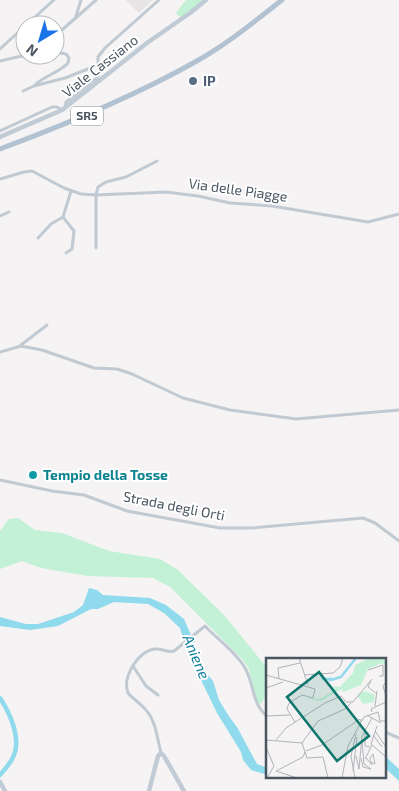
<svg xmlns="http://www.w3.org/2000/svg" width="399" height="791" font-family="'Exo 2',sans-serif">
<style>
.education{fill:#e6e4e5}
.green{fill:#c3f1d5}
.water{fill:#90daee}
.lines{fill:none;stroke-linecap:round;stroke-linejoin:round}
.canal{stroke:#90daee;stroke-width:4.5}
.street{stroke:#c1cad2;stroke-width:3}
.secondary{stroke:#c1cbd6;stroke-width:4.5}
.primary{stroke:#b3c2d1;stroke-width:5}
.service-dot{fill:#5c6f8a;stroke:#fff;stroke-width:2}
.culture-dot{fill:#0f9aa8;stroke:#fff;stroke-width:2}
.labels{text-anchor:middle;stroke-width:4;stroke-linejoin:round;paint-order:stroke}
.shield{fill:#fff;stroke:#808990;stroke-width:1}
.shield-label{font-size:12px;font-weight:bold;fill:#4a5661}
.street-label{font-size:14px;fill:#4a5661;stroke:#fff}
.service-label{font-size:14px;font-weight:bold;fill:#4e5e75;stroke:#fff;text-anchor:start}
.culture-label{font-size:14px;font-weight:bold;fill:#0d838f;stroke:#fff;text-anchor:start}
.water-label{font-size:15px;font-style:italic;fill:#0c7c9b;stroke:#fff}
.inset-river{fill:none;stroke:#90daee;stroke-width:2.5}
.inset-road{fill:none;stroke:#b1b4b9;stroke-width:1}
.view{fill:#0f766e;fill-opacity:0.15;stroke:#0f766e;stroke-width:2.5}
.inset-edge{fill:none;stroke:#4a5661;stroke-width:2.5}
</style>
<rect width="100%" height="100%" fill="#f5f3f3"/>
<!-- education -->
<polygon class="education" points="126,0 153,0 139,13"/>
<!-- green -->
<g class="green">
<polygon points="186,0 203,0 181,18 176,13"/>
<polygon points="18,518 35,530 62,533 109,551 160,559 178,570 224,615 268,669 268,692 261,704 257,702 249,669 242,659 170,587 153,578 88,576 41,568 22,561 0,569 0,531 9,519"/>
</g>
<!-- water -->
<g class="water">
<polygon points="89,588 97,590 103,595 150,598 166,605 184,619 197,649 200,665 213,681 219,700 228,715 237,727 257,764 268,768 268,775 251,770 243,760 241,752 217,713 186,649 180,628 164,613 148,604 114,602 98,609 91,609 58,626 30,630 0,626 0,617 26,624 38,624 74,612 83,605"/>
<polygon points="385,756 399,769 399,781 385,768"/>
</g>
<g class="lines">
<!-- canal -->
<path class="canal" d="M0,698C10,713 21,738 14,755C11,763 5,769 0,775"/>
<!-- street -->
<g class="street">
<polyline points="75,19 81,0"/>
<polyline points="26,25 54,0"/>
<polyline points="55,36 96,0"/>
<polyline points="0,49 25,26"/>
<path d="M55,52L66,54L69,58L68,63C59,73 43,76 34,86L65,78L98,65L100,71L98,77L66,102L65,107"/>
<polyline points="24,57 44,55"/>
<polyline points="0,61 26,55"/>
<polyline points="98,65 98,57 105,48 159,0"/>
<polyline points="23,91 34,86"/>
<polyline points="0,131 52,107 57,107 62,110"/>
<polyline points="0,179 24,172 32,171 64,188 81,194 96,195 166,192 198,196 230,203 272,206 368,222 399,214"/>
<polyline points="0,216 9,212"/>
<polyline points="63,217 74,231 72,249 66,253"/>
<polyline points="63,217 71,191"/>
<polyline points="38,238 51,224 63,217"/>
<polyline points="96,248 96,195 98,187 106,182 126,177 157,161"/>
<polyline points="21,345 47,325"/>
<polyline points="0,352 21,346 42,350 94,368 117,369 132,374 183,398 230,410 296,419 399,410"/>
<polyline points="0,480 52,491 84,495 127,511 220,528 252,528 363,518 375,523 399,541"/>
<polyline points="133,666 146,686 158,695"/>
<polyline points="385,732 399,738"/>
<path d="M161,753C157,738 156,720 145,709C140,703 133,699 128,693C122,677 138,651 155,649C162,648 167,653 174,651L205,626C218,640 236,652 245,668C255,685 251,704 268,717"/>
</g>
<!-- secondary -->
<g class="secondary">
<polyline points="0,137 62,110 147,43 190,13 206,0"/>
<polyline points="0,782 5,791"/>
<polyline points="149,791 158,756 161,753 164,756 184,791"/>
</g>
<!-- primary -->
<path class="primary" d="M0,149C67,124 133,97 195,62C226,45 254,22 282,0"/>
</g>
<!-- markers -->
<circle class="service-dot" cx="193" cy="81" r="5"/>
<circle class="culture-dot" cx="33" cy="475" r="5"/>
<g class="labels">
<!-- shield labels -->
<rect class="shield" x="71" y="106.5" width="32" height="19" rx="4"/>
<g class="shield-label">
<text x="87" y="120">SR5</text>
</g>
<!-- street labels -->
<g class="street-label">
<text transform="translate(100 66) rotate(-38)" y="5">Viale Cassiano</text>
<text transform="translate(238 190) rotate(8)" y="5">Via delle Piagge</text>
<text transform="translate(174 506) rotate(11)" y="5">Strada degli Orti</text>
</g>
<!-- service labels -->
<g class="service-label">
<text x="203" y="86">IP</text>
</g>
<!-- culture labels -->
<g class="culture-label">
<text x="43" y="480">Tempio della Tosse</text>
</g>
<!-- water labels -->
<g class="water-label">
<text transform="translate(196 657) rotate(67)" y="5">Aniene</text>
</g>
</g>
<!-- overview -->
<g transform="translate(266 658)">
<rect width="120" height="120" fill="#f5f3f3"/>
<path d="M114,0L120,2V7L116,5L102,11L95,27L77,34L76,31L55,43L38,40L54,41L66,34L68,30L64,28L74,29L87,15L89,7L101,1ZM99,33L109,37L108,44L97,46L91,37Z" fill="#c3f1d5"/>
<path class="inset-river" d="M54,15L57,21H65L63,23M65,22L75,19L90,0"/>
<path class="inset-road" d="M33,0L42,27M102,12L117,7V18H113M0,17L49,31L47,40L36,37L23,45L21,51L29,64M38,17L67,15L74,9L77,0M13,21L12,10L34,5M105,23L102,29L111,36M120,24L117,28L120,38M0,30L17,24M109,48L111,33M106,54L105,51L120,44M101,57L115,65M0,58L24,57M111,68L105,86L120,99M99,73V88L104,89M109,73L120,89M107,77L116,89M0,82L36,85L41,100L57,99L62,120M10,82L20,70L59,45L75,38L80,44H87L106,21M36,85L52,63L79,51L85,45M0,89L8,108L1,120M40,93L56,87L94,61L95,64M90,98L93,111L96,78L106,60M95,100L97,109L105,111L98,106L96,83M100,100L106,107L104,103V100L107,96L109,106L105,104M99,101L106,87M10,113L37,99L39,94M10,113L31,120M87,113L91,79M76,120L82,88L98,59L112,54L114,63H120M89,120L85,98L90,76"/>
<path class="view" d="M53,14L103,78L71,103L21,39Z"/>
<rect width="120" height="120" class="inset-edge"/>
</g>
<!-- north arrow -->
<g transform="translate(40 40) rotate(218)"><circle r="24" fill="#ffffff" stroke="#b7bbc0"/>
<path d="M0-4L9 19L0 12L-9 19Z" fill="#1a73e8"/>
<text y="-8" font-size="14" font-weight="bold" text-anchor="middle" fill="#4a5661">N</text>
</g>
</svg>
